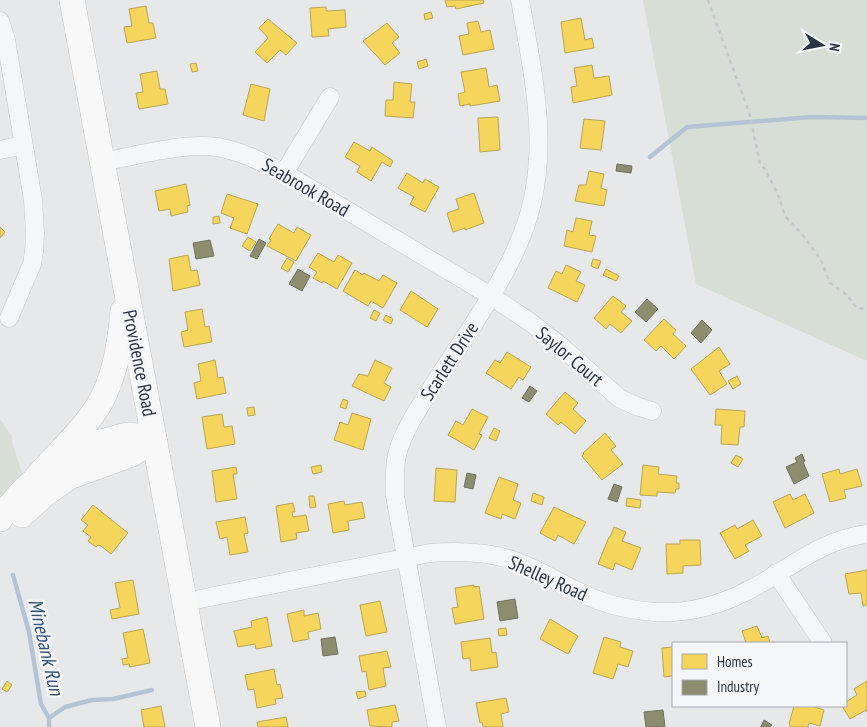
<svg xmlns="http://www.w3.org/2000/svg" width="867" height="727" font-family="'PT Sans Narrow',sans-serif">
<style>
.green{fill:#d6ded6}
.homes{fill:#f6d55c;stroke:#b9a555}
.industry{fill:#8c8c6e;stroke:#6f7262}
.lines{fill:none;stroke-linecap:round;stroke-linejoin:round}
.stream{stroke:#b4c4d5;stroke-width:4.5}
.street-casing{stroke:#c4c6c8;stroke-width:19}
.secondary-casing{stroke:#c4c6c8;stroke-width:26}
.path{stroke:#c5c6ca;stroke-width:2.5;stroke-dasharray:4 4;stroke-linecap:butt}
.street{stroke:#f5f6f7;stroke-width:18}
.secondary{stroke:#f8f8f8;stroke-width:25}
.labels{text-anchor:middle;stroke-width:5;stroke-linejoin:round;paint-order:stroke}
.street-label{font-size:19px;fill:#2b3445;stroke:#f4f6f9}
.water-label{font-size:20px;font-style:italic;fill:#34527a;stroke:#f4f6f9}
</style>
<rect width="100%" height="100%" fill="#e6e8ea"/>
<!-- green -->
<g class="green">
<polygon points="643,0 867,0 867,361 696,284"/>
<polygon points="0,419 12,437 12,443 22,473 0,498"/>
</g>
<!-- homes -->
<g class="homes">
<polygon points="445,0 483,0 484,3 456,9 455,6 447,7"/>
<polygon points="146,6 149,23 153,23 156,38 127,43 124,27 132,26 129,9"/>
<polygon points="326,7 326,11 345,10 346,27 328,29 329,36 312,37 310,8"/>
<polygon points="431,12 433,18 425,20 424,14"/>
<polygon points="581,18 585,40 592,38 594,48 565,53 561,22"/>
<polygon points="268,19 297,43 286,55 280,50 267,63 255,52 268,38 259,28"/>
<polygon points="478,21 481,32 490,30 494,49 463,55 459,36 469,34 467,23"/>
<polygon points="387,23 399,37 392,43 400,53 385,65 363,41"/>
<polygon points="426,59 428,66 419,69 417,62"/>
<polygon points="196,63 198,71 192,72 190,64"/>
<polygon points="592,65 594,78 609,76 612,95 573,103 571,87 577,86 574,68"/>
<polygon points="486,68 489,87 497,85 500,101 470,106 470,104 460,106 458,94 465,92 461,72"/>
<polygon points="157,71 160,89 165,89 168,104 139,109 136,93 143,92 140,74"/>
<polygon points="394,82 412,84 410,102 415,102 413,118 385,116 386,100 393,100"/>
<polygon points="251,84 270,89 264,121 243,115"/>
<polygon points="498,117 500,150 480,152 478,118"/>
<polygon points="584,119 605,121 601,150 580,148"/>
<polygon points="354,142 370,151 372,147 393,161 390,167 382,162 371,181 357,172 360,166 345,157"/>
<polygon points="589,171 604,174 601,188 607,190 604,206 575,201 579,185 586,185"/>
<polygon points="407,173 423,183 425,179 439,187 425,212 410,204 414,197 398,188"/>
<polygon points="186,184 190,205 187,206 188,212 171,216 170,209 159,211 155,191"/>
<polygon points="474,193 484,223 465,230 465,228 453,232 447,213 459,209 456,199"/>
<polygon points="227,194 258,204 247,234 230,228 234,218 221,213"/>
<polygon points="219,216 220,223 213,224 213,217"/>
<polygon points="576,218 592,221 589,235 596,236 592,252 564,246 567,230 573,232"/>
<polygon points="278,224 294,233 297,227 311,235 296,261 267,246 271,240 269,239"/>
<polygon points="0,227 5,232 0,238"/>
<polygon points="248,237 256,242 250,251 242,246"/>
<polygon points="318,253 334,262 338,255 352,263 337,289 323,281 322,283 313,278 317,272 309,267"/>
<polygon points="188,255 191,271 197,270 200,285 173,291 169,259"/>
<polygon points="287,258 294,262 288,272 281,268"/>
<polygon points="593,259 601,261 598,269 591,266"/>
<polygon points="566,265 581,272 576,281 585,285 577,302 548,288 556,271 562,274"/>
<polygon points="606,269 619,276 616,281 603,275"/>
<polygon points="355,270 363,275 364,273 379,281 383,275 397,283 383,308 371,301 368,306 343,291"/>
<polygon points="411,291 438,309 427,327 400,310"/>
<polygon points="613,296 626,306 621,312 632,321 621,333 610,324 606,329 594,318"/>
<polygon points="202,309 205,327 209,326 212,342 184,347 181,332 188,330 185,312"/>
<polygon points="374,310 380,313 376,321 370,318"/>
<polygon points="386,315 393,319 391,324 383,320"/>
<polygon points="664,319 676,330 673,334 686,346 674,359 661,346 656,351 644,340"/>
<polygon points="719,347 730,364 719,371 727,384 710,395 691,369"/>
<polygon points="507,352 531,367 523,380 519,377 511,389 486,373 495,360 500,363"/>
<polygon points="215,360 218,378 223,377 226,393 197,399 194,383 201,381 198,364"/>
<polygon points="375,360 392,368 384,383 391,387 384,401 352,386 359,374 368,376"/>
<polygon points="737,376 741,384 733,389 728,381"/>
<polygon points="565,392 578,403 573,409 586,421 575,434 561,422 558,425 546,414"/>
<polygon points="343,399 348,401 346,409 340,407"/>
<polygon points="254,407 255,415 248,416 247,408"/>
<polygon points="472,409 488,417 479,434 482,435 474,450 448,435 456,421 463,425"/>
<polygon points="716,409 745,411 744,427 740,427 738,445 721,444 722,425 715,425"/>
<polygon points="352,413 371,419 363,450 334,440 340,422 348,425"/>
<polygon points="222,414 224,427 232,426 235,444 207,449 202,417"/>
<polygon points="494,428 500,431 496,441 489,438"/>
<polygon points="605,433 616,446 611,450 623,464 602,480 582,456 584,454 583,453"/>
<polygon points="736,455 743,459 738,467 731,463"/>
<polygon points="321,465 322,472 313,474 311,467"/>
<polygon points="643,465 659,467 658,474 677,476 676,483 679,483 679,489 676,489 675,493 657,492 657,496 640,495"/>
<polygon points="236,467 237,474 233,474 237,499 216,502 212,471"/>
<polygon points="436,468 457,470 455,502 434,501"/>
<polygon points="839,469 840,474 857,469 862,486 844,490 846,498 830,502 822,474"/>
<polygon points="499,477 518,484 513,500 521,503 515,519 502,514 501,519 485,513"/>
<polygon points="533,493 544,497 542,505 531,501"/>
<polygon points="790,494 793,500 805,494 814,513 785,528 773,502"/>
<polygon points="309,496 314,496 316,507 310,508"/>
<polygon points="627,498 641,500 640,508 626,506"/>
<polygon points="344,501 345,505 362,502 365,518 348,521 349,530 333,533 328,504"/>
<polygon points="293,503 295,512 292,512 293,517 306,515 309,531 296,533 297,539 281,542 276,506"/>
<polygon points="93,505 128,533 111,554 101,546 98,545 96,547 88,541 91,537 83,531 88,525 81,520"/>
<polygon points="554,507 586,522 574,544 558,535 555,541 540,533"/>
<polygon points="245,517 248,533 244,534 248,552 230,555 227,537 220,539 216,522"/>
<polygon points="753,520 762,536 745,545 749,551 735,559 720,533 735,525 737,529"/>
<polygon points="614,527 626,532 622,541 641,548 632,570 615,563 613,570 598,564 609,537 610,537"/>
<polygon points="680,540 700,540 701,565 683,566 683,573 667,574 666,544 680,544"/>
<polygon points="867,570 867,605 863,606 861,593 849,594 845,574"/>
<polygon points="133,580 139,614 112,619 110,610 120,608 115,583"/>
<polygon points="474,585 474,587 479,586 484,619 455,624 452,608 458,607 455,588"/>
<polygon points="380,601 387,632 366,636 360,605"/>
<polygon points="304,610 304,616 318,613 321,629 308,632 309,639 293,642 287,614"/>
<polygon points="267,617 272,646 256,649 255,644 238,647 234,631 252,627 251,621"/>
<polygon points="550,619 578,636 568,654 540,639"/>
<polygon points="757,626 762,638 768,636 770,643 746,643 742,631"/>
<polygon points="506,628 507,635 499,636 498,629"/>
<polygon points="143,629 150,663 130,667 129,664 123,665 122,659 128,658 123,633"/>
<polygon points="604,637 621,642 620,647 633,651 628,667 618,664 613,679 593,673"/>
<polygon points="490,638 492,653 496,652 498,667 471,671 470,658 463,659 461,642"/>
<polygon points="673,647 673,676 664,677 662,648"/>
<polygon points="387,651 391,667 383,668 386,686 369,690 366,671 362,672 359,656"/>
<polygon points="274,669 277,685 280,684 283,698 275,699 276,704 257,708 254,689 248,690 245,675"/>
<polygon points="7,681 12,685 7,692 2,689"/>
<polygon points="867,681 867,712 866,710 850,719 842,706 846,706 846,702 857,695 854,689"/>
<polygon points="365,691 366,696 358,699 356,692"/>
<polygon points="506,698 509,712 501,714 503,727 483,727 482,722 480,723 476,703"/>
<polygon points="395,705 399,721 392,722 392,727 370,726 367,710"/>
<polygon points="161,706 165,727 144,727 141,710"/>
<polygon points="794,706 812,706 824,710 820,726 809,723 808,727 790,727 790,725 789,724"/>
<polygon points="286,717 288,727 258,727 257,722"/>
</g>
<!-- industry -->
<g class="industry">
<polygon points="617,164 632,166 631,173 616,171"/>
<polygon points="259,239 266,243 257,259 250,256"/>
<polygon points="210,240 214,256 196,259 193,243"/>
<polygon points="298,269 310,276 302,291 289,284"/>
<polygon points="647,299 658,309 646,322 635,312"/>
<polygon points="702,320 712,330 701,343 691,333"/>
<polygon points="530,386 537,391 529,402 522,398"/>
<polygon points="802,454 805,461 803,462 809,476 794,484 786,467 797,462 795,458"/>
<polygon points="467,473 476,475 473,489 464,487"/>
<polygon points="614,484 622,487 617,502 608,499"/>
<polygon points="515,599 518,618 500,621 497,602"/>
<polygon points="335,637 338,654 323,656 321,639"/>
<polygon points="663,710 665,727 646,727 644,712"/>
<polygon points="764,720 772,725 770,727 761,727"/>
</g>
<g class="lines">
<!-- stream -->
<g class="stream">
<polyline points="650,157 687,127 812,117 867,118"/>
<polyline points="13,575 29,632 41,704 49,718 49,727"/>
<polyline points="49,718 65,707 92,700 113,699 152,690"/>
</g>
<!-- street casing -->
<g class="street-casing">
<g id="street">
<polyline points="0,21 6,40 33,200 35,233 34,252 32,264 9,318"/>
<polyline points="0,150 23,145"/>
<path d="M102,162C134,156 185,142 217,147C241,151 262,162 284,173L491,296L530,322L563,348L619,398L636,406L652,411"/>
<polyline points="284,173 330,97"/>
<polyline points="776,573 823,643"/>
<path d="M185,602L430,553C457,551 485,551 512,560C535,567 556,581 577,591C607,606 639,613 672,612C697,611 723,603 745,592C787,572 818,540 867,534"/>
<path d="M437,727L395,496C395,482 394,468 397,455C403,429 426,397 440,375C471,327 507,279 526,224C551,150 533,74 520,0"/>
</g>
</g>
<!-- secondary casing -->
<g class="secondary-casing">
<g id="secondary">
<polyline points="72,0 208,727"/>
<path d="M36,478C56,455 87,427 101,401C116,373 120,342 123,311"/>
<polyline points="22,515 45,494 69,477 132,454 154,439"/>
<path d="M0,519C26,482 64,451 109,440C115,438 122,436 128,435C136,435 146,438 154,439"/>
</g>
</g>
<!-- path -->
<polyline class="path" points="708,0 750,115 760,164 765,169 779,197 785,216 802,234 821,260 830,283 847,295 857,308 867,309"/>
<!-- street -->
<use href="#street" class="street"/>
<!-- secondary -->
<use href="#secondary" class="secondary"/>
</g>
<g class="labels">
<!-- street labels -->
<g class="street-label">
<text transform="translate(306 187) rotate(30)" y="7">Seabrook Road</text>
<text transform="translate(570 356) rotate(40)" y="7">Saylor Court</text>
<text transform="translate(449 361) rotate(-57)" y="7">Scarlett Drive</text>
<text transform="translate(140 363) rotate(79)" y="7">Providence Road</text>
<text transform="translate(548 578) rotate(24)" y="7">Shelley Road</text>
</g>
<!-- water labels -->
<g class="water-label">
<text transform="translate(46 647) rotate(77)" y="7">Minebank Run</text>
</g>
</g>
<!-- legend -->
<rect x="672" y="642" width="175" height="65" fill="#f4f6f9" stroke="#a4a8b1"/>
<rect x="682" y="654" width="25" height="15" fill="#f6d55c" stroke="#a4a8b1"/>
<text x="717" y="667" font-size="15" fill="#2b3445">Homes</text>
<rect x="682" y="680" width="25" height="15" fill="#8c8c6e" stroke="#a4a8b1"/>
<text x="717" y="692" font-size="15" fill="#2b3445">Industry</text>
<!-- north arrow -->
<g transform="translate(822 45) rotate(100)" stroke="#f4f6f9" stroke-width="4" paint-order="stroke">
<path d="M0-4L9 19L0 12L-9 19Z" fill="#2b3445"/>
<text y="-8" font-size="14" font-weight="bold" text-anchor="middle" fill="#2b3445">N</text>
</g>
</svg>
